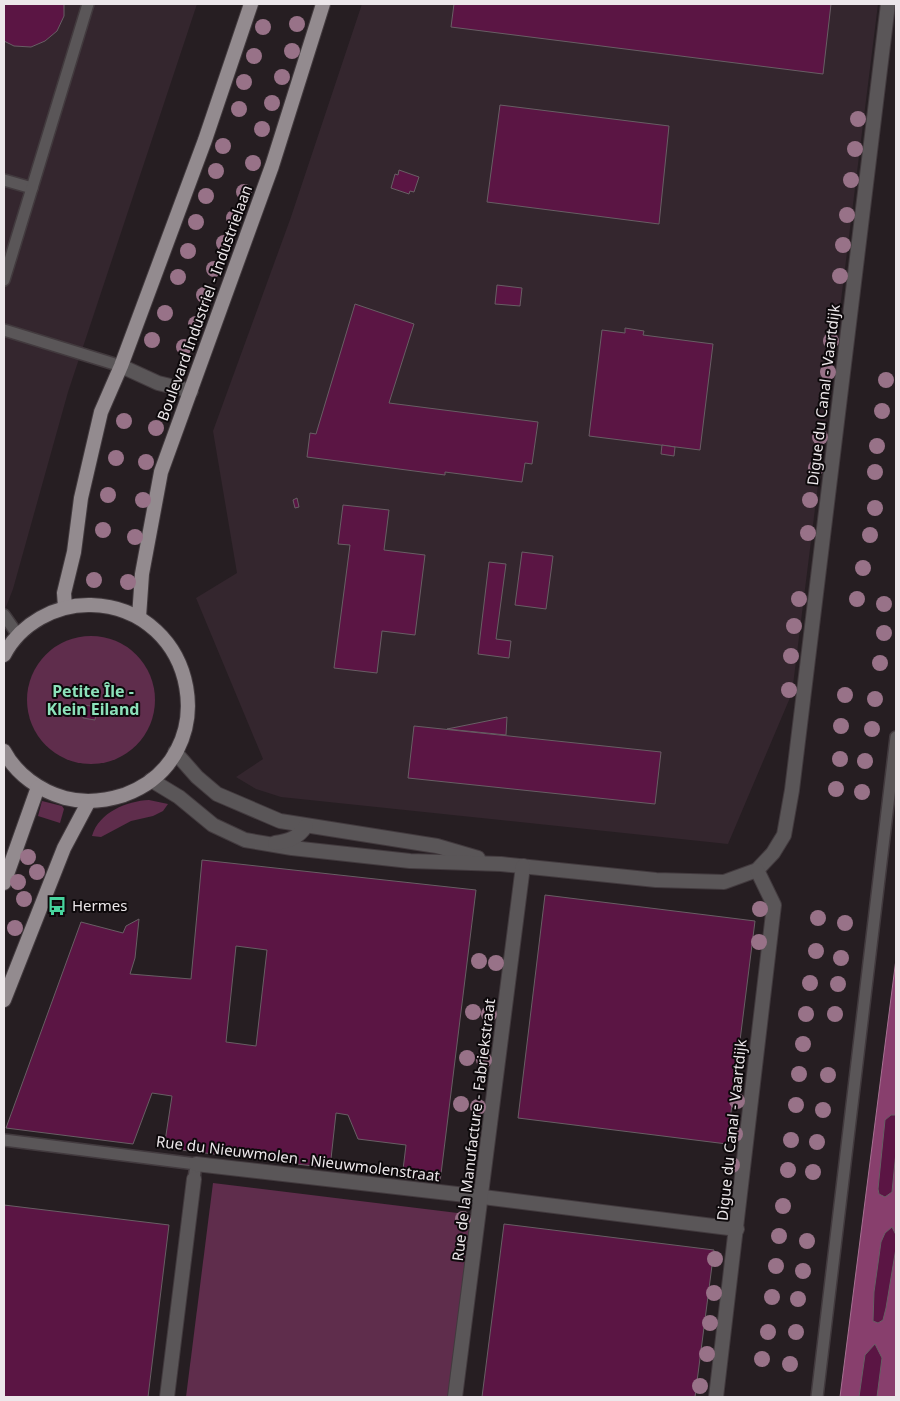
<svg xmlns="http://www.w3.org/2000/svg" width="900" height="1401" font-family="'Noto Sans',sans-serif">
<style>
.built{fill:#34262e}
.green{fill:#5f2d4c}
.water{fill:#883f6d;stroke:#a67192}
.building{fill:#5b1544;stroke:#685e64;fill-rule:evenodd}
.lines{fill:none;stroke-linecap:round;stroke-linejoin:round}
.service-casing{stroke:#423a3e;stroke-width:14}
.pedestrian-casing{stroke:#423a3e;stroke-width:16}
.minor-casing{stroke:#423a3e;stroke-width:16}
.primary-casing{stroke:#423a3e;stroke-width:16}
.service{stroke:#5a5658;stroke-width:11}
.pedestrian{stroke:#5a5658;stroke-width:14}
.minor{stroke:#5a5658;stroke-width:14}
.primary{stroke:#938b8f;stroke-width:14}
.tree{fill:#987288}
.labels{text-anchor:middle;stroke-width:4;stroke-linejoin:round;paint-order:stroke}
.street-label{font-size:15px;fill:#ece7ea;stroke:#0d090b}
.poi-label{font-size:15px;fill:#ece7ea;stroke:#0d090b;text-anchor:start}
.neighbourhood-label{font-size:16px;font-weight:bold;fill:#8ce1ba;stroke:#0d090b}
</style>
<rect width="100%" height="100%" fill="#261e22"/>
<!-- built -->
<g class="built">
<polygon points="4,4 197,4 68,392 13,589 4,612"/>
<polygon points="362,4 878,4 792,693 728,844 281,797 256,789 236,777 263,759 196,598 237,573 213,431 291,217"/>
</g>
<!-- green -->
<g class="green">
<circle cx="91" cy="700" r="64"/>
<path d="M149,800L168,804L163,811L153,816L131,821L101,837L92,836C99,812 127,801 149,800Z"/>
<polygon points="42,801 62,806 64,809 60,823 38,816"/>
<polygon points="213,1183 474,1215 450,1397 186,1397"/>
</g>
<!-- water -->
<polygon class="water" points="896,959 896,1397 840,1397"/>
<!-- building -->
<g class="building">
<polygon points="4,4 64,4 64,16 57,31 45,41 31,47 14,46 4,41"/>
<polygon points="454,4 831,4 823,74 451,27"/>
<polygon points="500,105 669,126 659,224 487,202"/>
<polygon points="399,170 419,177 414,192 410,191 409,194 391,188 395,174 398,175"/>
<polygon points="497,285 522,288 520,306 495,304"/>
<polygon points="355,304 414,324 389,403 538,422 532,464 525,463 522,482 445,472 445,475 307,457 310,433 316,434"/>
<polygon points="625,328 644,331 643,335 713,344 700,450 589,436 602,330 625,333"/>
<polygon points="662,445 675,447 674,456 661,454"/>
<polygon points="297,498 299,507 295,508 293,500"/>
<polygon points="343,505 389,510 384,550 425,555 415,635 382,631 377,673 334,668 350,545 338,544"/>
<polygon points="522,552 553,556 546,609 515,605"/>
<polygon points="489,562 506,564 496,639 511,641 509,658 478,654"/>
<polygon points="84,705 97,707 95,720 83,718"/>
<polygon points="507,717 506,735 447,729"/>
<polygon points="414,726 661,752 655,804 408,778"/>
<path d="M202,860L476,890L440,1182L402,1178L406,1145L358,1139L348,1115L336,1113L330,1168L164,1148L172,1096L152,1093L133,1144L6,1128L81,922L123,933L126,926L139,919L135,958L130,974L191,979ZM236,946L267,950L256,1046L226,1042Z"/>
<polygon points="545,895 755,921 727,1144 518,1118"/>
<polygon points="891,1115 896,1115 896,1152 892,1192 885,1197 879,1194 878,1189 885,1120"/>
<polygon points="4,1205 169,1225 148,1397 4,1397"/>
<polygon points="504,1224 714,1250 695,1397 482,1397"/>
<polygon points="892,1227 896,1235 896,1248 886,1308 883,1320 878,1323 873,1321 874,1292 881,1242 885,1233"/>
<polygon points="875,1344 882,1358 877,1397 859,1397 865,1355"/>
</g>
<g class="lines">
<!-- service casing -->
<g class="service-casing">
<g id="service">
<polyline points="4,180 32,188"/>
<polyline points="4,280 88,4"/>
<polyline points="4,330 121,366"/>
<polyline points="4,615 18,635"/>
<polyline points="4,1140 196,1164 194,1179"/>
<polyline points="817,1397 896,737"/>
</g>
</g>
<!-- pedestrian casing -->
<g class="pedestrian-casing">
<polyline id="pedestrian" points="196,1164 483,1197 737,1229"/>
</g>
<!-- minor casing -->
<g class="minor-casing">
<g id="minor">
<polyline points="121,366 158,383 191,391"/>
<polyline points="175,752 197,777 217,794 280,821 437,846 478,858"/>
<polyline points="151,780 179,797 213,825 245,840 292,848 410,861 501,864 656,880 724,882 757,870 773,853 784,835 792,790 888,4"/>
<path d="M275,843C289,841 298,838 306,826"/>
<polyline points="167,1397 194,1179"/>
<polyline points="455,1397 523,866"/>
<polyline points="716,1397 774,905 757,870"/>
</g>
</g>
<!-- primary casing -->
<g class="primary-casing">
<g id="primary">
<polyline points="65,607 64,593 74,552 81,498 101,412 121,366 205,140 251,4"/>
<polyline points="139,617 142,574 161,472 272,166 323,4"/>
<path d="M4,655C20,624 56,604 91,605C199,608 226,758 124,795C105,801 84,803 65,798C40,791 16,774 4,751"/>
<polyline points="4,883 38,787"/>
<polyline points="4,1000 64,848 89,801"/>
</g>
</g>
<!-- service -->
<use href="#service" class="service"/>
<!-- pedestrian -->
<use href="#pedestrian" class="pedestrian"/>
<!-- minor -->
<use href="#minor" class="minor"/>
<!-- primary -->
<use href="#primary" class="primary"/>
</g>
<!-- trees -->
<g class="tree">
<circle cx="297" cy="24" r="8"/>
<circle cx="263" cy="27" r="8"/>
<circle cx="292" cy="51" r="8"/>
<circle cx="254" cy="56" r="8"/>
<circle cx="282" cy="77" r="8"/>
<circle cx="244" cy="82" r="8"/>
<circle cx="272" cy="103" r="8"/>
<circle cx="239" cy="109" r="8"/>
<circle cx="858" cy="119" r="8"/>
<circle cx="262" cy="129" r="8"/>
<circle cx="223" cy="146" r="8"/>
<circle cx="855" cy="149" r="8"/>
<circle cx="253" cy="163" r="8"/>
<circle cx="216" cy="171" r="8"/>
<circle cx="851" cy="180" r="8"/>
<circle cx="244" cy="192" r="8"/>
<circle cx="206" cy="196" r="8"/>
<circle cx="847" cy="215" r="8"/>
<circle cx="234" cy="218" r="8"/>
<circle cx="196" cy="222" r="8"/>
<circle cx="224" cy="243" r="8"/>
<circle cx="843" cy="245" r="8"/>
<circle cx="188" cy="251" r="8"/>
<circle cx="214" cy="269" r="8"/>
<circle cx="840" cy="276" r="8"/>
<circle cx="178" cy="277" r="8"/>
<circle cx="204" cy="295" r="8"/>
<circle cx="165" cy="313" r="8"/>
<circle cx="196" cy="324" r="8"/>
<circle cx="152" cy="340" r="8"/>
<circle cx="831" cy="341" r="8"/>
<circle cx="184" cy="347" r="8"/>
<circle cx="828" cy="372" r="8"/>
<circle cx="886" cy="380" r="8"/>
<circle cx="882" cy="411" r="8"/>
<circle cx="124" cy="421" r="8"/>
<circle cx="156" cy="428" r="8"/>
<circle cx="820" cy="437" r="8"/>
<circle cx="877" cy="446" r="8"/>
<circle cx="116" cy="458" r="8"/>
<circle cx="146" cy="462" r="8"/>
<circle cx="816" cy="468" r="8"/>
<circle cx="875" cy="472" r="8"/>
<circle cx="108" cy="495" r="8"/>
<circle cx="143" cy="500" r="8"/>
<circle cx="810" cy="500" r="8"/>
<circle cx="875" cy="508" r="8"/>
<circle cx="103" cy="530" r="8"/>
<circle cx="808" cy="533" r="8"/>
<circle cx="870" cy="535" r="8"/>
<circle cx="135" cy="537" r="8"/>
<circle cx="863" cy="568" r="8"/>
<circle cx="94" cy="580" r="8"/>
<circle cx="128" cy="582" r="8"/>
<circle cx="799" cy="599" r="8"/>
<circle cx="857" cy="599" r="8"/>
<circle cx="884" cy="604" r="8"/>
<circle cx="794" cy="626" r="8"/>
<circle cx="884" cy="633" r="8"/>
<circle cx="791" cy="656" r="8"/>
<circle cx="880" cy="663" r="8"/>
<circle cx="789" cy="690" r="8"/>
<circle cx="845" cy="695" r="8"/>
<circle cx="875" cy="699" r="8"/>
<circle cx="841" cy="726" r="8"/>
<circle cx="872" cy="729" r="8"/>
<circle cx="840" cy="759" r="8"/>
<circle cx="865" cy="761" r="8"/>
<circle cx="836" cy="789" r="8"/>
<circle cx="862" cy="792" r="8"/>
<circle cx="28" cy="857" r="8"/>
<circle cx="37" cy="872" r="8"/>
<circle cx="18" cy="882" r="8"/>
<circle cx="24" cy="899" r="8"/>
<circle cx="760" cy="909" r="8"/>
<circle cx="818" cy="918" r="8"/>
<circle cx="845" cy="923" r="8"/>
<circle cx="15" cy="928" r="8"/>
<circle cx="759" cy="942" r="8"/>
<circle cx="816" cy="951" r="8"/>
<circle cx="841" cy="958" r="8"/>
<circle cx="479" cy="961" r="8"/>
<circle cx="496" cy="963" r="8"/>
<circle cx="810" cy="983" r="8"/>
<circle cx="838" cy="984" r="8"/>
<circle cx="473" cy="1012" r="8"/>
<circle cx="489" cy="1014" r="8"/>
<circle cx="806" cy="1014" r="8"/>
<circle cx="835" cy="1014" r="8"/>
<circle cx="803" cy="1044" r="8"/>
<circle cx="467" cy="1058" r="8"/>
<circle cx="484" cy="1060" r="8"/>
<circle cx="799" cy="1074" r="8"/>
<circle cx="828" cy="1075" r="8"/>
<circle cx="737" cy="1101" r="8"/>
<circle cx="461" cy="1104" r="8"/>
<circle cx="796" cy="1105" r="8"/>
<circle cx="478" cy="1107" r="8"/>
<circle cx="823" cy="1110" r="8"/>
<circle cx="735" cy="1134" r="8"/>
<circle cx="791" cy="1140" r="8"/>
<circle cx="817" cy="1142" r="8"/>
<circle cx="732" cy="1165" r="8"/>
<circle cx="788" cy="1170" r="8"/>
<circle cx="813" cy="1172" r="8"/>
<circle cx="783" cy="1206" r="8"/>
<circle cx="463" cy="1219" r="8"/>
<circle cx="779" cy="1236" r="8"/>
<circle cx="807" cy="1241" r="8"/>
<circle cx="715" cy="1259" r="8"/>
<circle cx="776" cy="1266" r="8"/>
<circle cx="803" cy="1271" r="8"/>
<circle cx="714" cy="1293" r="8"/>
<circle cx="772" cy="1297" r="8"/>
<circle cx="798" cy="1299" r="8"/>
<circle cx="710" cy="1323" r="8"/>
<circle cx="768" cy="1332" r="8"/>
<circle cx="796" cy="1332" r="8"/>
<circle cx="707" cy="1354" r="8"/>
<circle cx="762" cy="1359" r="8"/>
<circle cx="790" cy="1364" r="8"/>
<circle cx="700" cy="1386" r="8"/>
</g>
<!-- icons -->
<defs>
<g id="bus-bare" transform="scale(1.5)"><path d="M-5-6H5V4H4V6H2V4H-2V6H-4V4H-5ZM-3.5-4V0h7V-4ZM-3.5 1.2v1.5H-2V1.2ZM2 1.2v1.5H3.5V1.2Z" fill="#47d49e" stroke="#0d090b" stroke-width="2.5" paint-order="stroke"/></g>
</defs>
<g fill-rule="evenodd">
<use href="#bus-bare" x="57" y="906"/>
</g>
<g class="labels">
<!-- street labels -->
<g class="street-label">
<text transform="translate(205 303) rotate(-70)" y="5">Boulevard Industriel - Industrielaan</text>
<text transform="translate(824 395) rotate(-83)" y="5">Digue du Canal - Vaartdijk</text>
<text transform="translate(474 1130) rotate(-83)" y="5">Rue de la Manufacture - Fabriekstraat</text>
<text transform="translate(732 1130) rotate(-84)" y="5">Digue du Canal - Vaartdijk</text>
<text transform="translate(298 1159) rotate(7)" y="5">Rue du Nieuwmolen - Nieuwmolenstraat</text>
</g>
<!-- poi labels -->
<g class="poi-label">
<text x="72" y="911">Hermes</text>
</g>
<!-- neighbourhood labels -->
<g class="neighbourhood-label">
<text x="93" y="697">Petite Île -<tspan x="93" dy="18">Klein Eiland</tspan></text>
</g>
</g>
<!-- border -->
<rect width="900" height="1401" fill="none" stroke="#ece7ea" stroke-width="10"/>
</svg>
